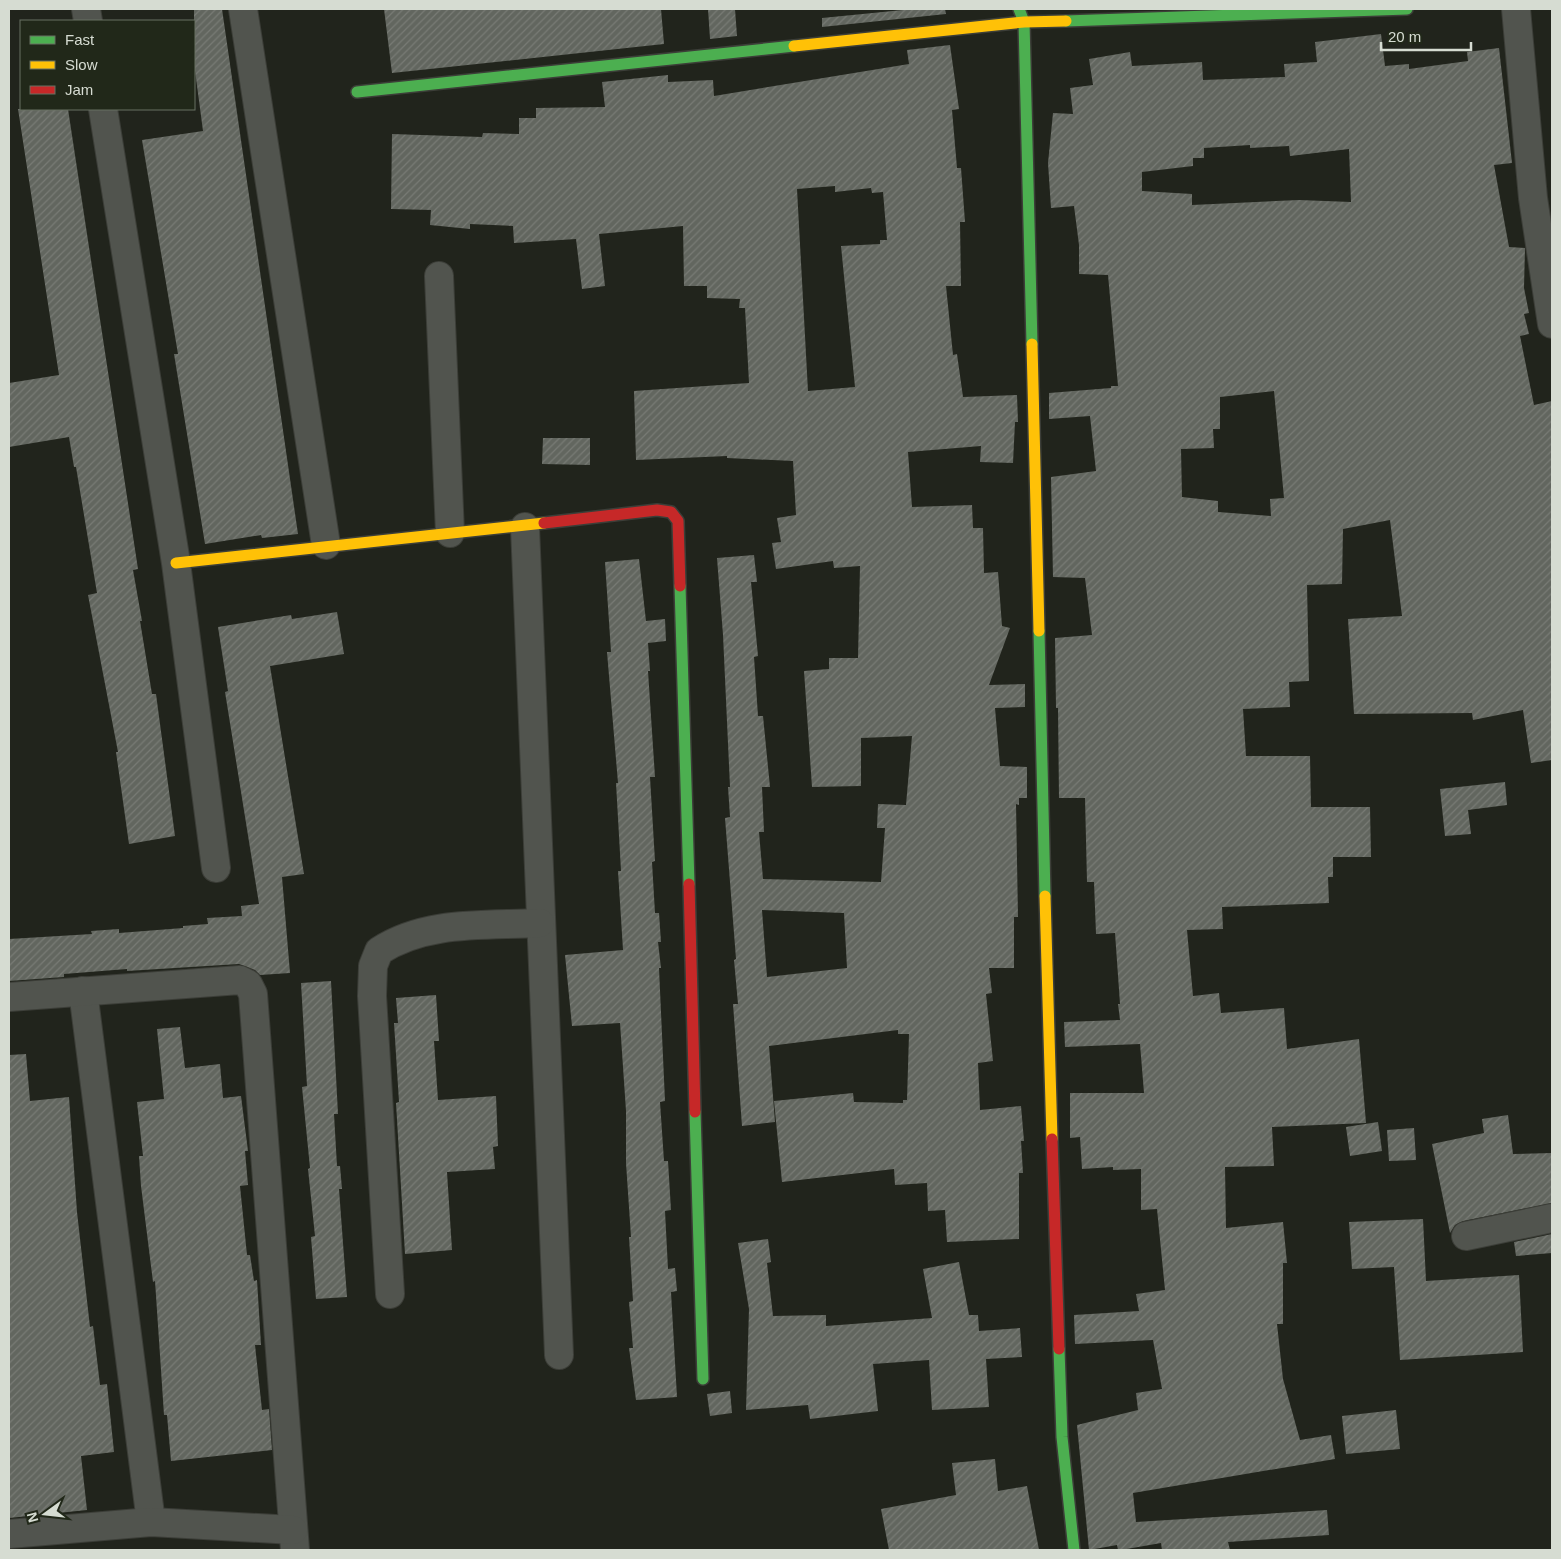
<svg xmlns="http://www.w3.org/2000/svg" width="1561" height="1559" font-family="Helvetica,sans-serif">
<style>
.building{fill:url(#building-hatch);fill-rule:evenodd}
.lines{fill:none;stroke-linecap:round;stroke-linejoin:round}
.street-casing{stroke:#3c3e38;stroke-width:30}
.fast-casing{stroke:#3c3e38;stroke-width:14}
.slow-casing{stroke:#3c3e38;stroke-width:14}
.jam-casing{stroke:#3c3e38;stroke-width:14}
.street{stroke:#51544e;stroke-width:28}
.fast{stroke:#4caf50;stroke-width:11}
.slow{stroke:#ffc107;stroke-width:11}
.jam{stroke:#c62828;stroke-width:11}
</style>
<defs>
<pattern id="building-hatch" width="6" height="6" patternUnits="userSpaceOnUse" patternTransform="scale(1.25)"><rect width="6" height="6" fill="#62665f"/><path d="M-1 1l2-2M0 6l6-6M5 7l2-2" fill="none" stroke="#787b75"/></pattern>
</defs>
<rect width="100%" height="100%" fill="#21241c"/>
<!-- building -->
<g class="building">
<polygon points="194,9 222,9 298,534 262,538 261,535 205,544 174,354 178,354 142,140 203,131 194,63"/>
<polygon points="384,9 661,9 664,44 392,73"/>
<polygon points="708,9 735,9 737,36 710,39"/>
<polygon points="913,9 945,9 946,14 822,27 822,18"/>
<path d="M1381,34L1385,66L1409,64V69L1468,61L1467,52L1499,48L1512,163L1494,165L1509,247L1525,248L1524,288L1529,313L1524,314L1529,334L1520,336L1534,405L1552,401V760L1531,763L1523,710L1473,720L1472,713L1354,714L1348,619L1402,616L1390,520L1343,529L1342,584L1307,585L1309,681L1289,682L1290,707L1243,709L1246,756H1310L1311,807H1370L1371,857H1333V877H1328L1329,903L1222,907L1223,929L1187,930L1193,996L1219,993L1221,1013L1284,1008L1287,1049L1359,1039L1366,1123L1272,1127L1274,1166L1225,1167L1226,1228L1283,1222L1287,1263H1283V1324H1277L1283,1379L1300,1440L1331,1435L1335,1459L1133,1493L1136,1522L1327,1510L1329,1535L1228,1542L1230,1550H1162L1161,1543L1121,1550H1118L1117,1545L1089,1550L1077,1425L1138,1410L1136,1393L1162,1389L1153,1340L1075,1344L1074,1315L1139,1311L1136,1294L1165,1290L1157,1209L1141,1210V1169L1113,1170V1167L1082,1169L1080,1137L1070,1138V1093H1144L1140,1044L1065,1047L1064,1022L1120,1020L1118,1004H1120L1115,933L1096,934L1094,882H1087L1085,798H1059L1058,708H1056L1055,638L1092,635L1085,578L1053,577L1051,477L1096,471L1090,416L1049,419V393L1111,388V386H1118L1108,275L1079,274V245L1074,206L1051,208L1048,163L1053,113L1073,114L1070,88L1093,85L1089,59L1130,52L1132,66L1202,62L1203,80L1285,77L1284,64L1317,62L1315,42ZM1250,145V148L1289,146L1290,156L1349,149L1351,202L1299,200L1192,205V194L1142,191V172L1193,166V158H1204V148ZM1274,391L1284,498L1270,499L1271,516L1218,512V501L1182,497L1181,449L1214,448L1213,429H1220V397Z"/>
<path d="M950,45L959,109L952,110L957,168H961L965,222H960L961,286H946L953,355L957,354L963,397L1017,395L1018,422H1015L1013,463L980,462L981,446L908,452L912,507L972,505L973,528H983L984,573L998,572L1002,626L1010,628L989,685L1025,684V707L995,708L1000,766L1027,767V798H1019V805L1016,804L1018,917H1014V968H989L992,993L986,994L993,1061L978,1063L980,1110L1021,1106L1024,1141H1021L1023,1173H1019V1239L947,1242L945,1210L928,1211L927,1183L895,1185L894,1169L782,1182L774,1101L853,1093L854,1102L903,1103V1100H907L909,1034H898V1030L769,1046L775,1122L742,1126L733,1004H738L734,960L736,959L725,818L730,817L728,787H730L723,635L717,558L754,555L757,582H751L758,656L754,657L758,716H763L770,787H762L764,832H759L763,879L881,882L885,828H877L878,804L906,805L912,736L861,738V786L812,787L804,671L829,669V658H858L860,566L834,568L833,561L776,569L772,543L781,542L777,518L796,515L793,461L727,458V456L636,460L634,391L749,383L745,308H739L740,299L707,298V286H684L683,226L599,234L605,286L582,289L576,239L514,243L513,226L470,224V229L430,225L431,210L391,209L392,134L482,137L483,133L519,134V118H536V108L605,107L602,82L668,75V82L713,80L714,96L909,64L907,50ZM835,186V192L871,188L872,193L883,192L887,240H880V244L841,246L855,387L808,391L797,189ZM762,910L844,913L847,968L767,977Z"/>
<polygon points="18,109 68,109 138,569 133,570 142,621 140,621 152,694 156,694 175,836 129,844 116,752 118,752 88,595 97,593 76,467 74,467 69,437 9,447 9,383 59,375"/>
<polygon points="543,438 590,438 590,465 542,464"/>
<polygon points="639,559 646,621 665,619 666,641 648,643 650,671 648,671 655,777 650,777 655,861 652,862 655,913 659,913 661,942 658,942 661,968 659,968 665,1101 660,1102 664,1161 668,1161 671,1210 665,1211 668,1269 675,1268 677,1291 671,1292 677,1397 636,1400 629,1348 633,1348 629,1302 633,1301 629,1237 631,1237 626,1163 626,1111 620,1023 572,1026 565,955 623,950 618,871 621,871 616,783 618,783 607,652 611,652 605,562"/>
<polygon points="337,612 344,654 270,666 304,874 282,877 290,973 260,975 255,970 239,964 127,971 127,969 64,974 64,977 9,981 9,939 92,934 91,931 119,929 119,933 183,928 183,926 208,924 207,918 242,916 241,906 259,904 225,692 228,691 218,627 291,615 292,619"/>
<polygon points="1505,782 1507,805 1468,810 1471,834 1445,836 1440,789"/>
<polygon points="331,981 338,1114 334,1114 337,1166 340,1166 342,1189 339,1189 347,1297 316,1299 311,1237 315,1236 308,1169 310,1168 302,1087 307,1086 301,983"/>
<polygon points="436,995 439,1041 434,1041 438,1100 496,1096 498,1146 493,1147 495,1169 447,1172 452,1250 405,1254 396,1103 399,1102 394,1023 398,1023 396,998"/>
<polygon points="180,1027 185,1068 220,1064 223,1098 241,1096 248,1151 245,1151 248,1185 240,1186 247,1255 250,1255 254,1281 257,1280 261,1345 255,1345 262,1410 269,1409 272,1450 171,1461 167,1415 164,1415 155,1281 153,1282 141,1186 139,1156 143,1156 137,1102 164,1099 157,1029"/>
<polygon points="26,1054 30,1101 69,1097 77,1212 90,1327 93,1326 100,1385 107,1384 114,1452 81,1456 87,1510 9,1518 9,1055"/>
<polygon points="1508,1115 1513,1154 1552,1153 1552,1203 1463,1221 1455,1225 1450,1233 1432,1144 1484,1133 1482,1119"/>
<polygon points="1378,1122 1382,1151 1350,1156 1346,1127"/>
<polygon points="1414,1128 1416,1160 1389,1161 1387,1130"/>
<polygon points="1423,1219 1426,1281 1519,1275 1523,1352 1400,1360 1394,1267 1352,1269 1349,1222"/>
<polygon points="1552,1234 1552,1253 1516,1256 1514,1242"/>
<polygon points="768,1239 771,1262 767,1263 773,1316 826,1315 826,1326 932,1318 923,1269 959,1262 969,1315 978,1315 979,1331 1020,1328 1022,1357 986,1359 989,1407 932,1410 929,1360 873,1364 878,1411 810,1419 808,1405 746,1410 749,1309 738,1243"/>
<polygon points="730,1391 732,1413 710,1416 707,1394"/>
<polygon points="1396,1410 1400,1449 1346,1454 1342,1416"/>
<polygon points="995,1459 998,1491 1027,1486 1039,1550 889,1550 881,1509 956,1495 952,1463"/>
</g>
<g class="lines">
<!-- street casing -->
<g class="street-casing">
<g id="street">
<polyline points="86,9 88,21"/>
<polyline points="243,9 326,545"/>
<polyline points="1516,9 1533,198 1552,324"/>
<polyline points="103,109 176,563 216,868"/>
<polyline points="439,276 450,533"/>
<polyline points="525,527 559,1355"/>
<polyline points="83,991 151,1522"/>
<polyline points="9,997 240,980 248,984 253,994 295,1550"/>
<polyline points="1466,1236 1552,1218"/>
<path d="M390,1294L372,996L373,966L379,951C426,920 486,926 540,923"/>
<polyline points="9,1534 151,1522 293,1530"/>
</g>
</g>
<!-- fast casing -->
<g class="fast-casing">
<g id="fast">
<polyline points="1019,9 1024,22 1032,344"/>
<polyline points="1066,21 1407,9"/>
<polyline points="357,92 794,46"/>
<polyline points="680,586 689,884"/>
<polyline points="1039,631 1045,896"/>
<polyline points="695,1112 703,1379"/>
<polyline points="1059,1349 1062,1437 1074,1550"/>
</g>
</g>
<!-- slow casing -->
<g class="slow-casing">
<g id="slow">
<polyline points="794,46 1024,22 1066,21"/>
<polyline points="1032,344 1039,631"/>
<polyline points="176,563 544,523"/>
<polyline points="1045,896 1052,1139"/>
</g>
</g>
<!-- jam casing -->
<g class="jam-casing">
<g id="jam">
<polyline points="544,523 657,510 671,512 678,521 680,586"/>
<polyline points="689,884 695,1112"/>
<polyline points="1052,1139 1059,1349"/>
</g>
</g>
<!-- street -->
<use href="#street" class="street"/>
<!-- fast -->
<use href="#fast" class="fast"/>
<!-- slow -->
<use href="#slow" class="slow"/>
<!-- jam -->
<use href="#jam" class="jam"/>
</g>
<!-- border -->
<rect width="1561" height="1559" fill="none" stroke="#d6dcd2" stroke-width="20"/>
<!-- legend -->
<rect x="20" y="20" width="175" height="90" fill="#212819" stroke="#697063"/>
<rect x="30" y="36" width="25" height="8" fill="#4caf50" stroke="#697063"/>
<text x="65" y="45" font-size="15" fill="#d6dcd2">Fast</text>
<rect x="30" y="61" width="25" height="8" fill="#ffc107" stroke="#697063"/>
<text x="65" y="70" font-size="15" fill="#d6dcd2">Slow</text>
<rect x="30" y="86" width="25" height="8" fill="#c62828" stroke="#697063"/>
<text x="65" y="95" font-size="15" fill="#d6dcd2">Jam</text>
<!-- north arrow -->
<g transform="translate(45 1514) rotate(255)" stroke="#212819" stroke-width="4" paint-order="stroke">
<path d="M0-4L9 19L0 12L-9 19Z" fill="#d6dcd2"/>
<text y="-8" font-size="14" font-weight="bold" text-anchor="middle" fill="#d6dcd2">N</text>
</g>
<!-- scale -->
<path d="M1381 42v8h90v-8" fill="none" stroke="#d6dcd2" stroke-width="2.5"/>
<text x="1388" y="42" font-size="15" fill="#d6dcd2" stroke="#212819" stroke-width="4" paint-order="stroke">20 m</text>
</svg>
